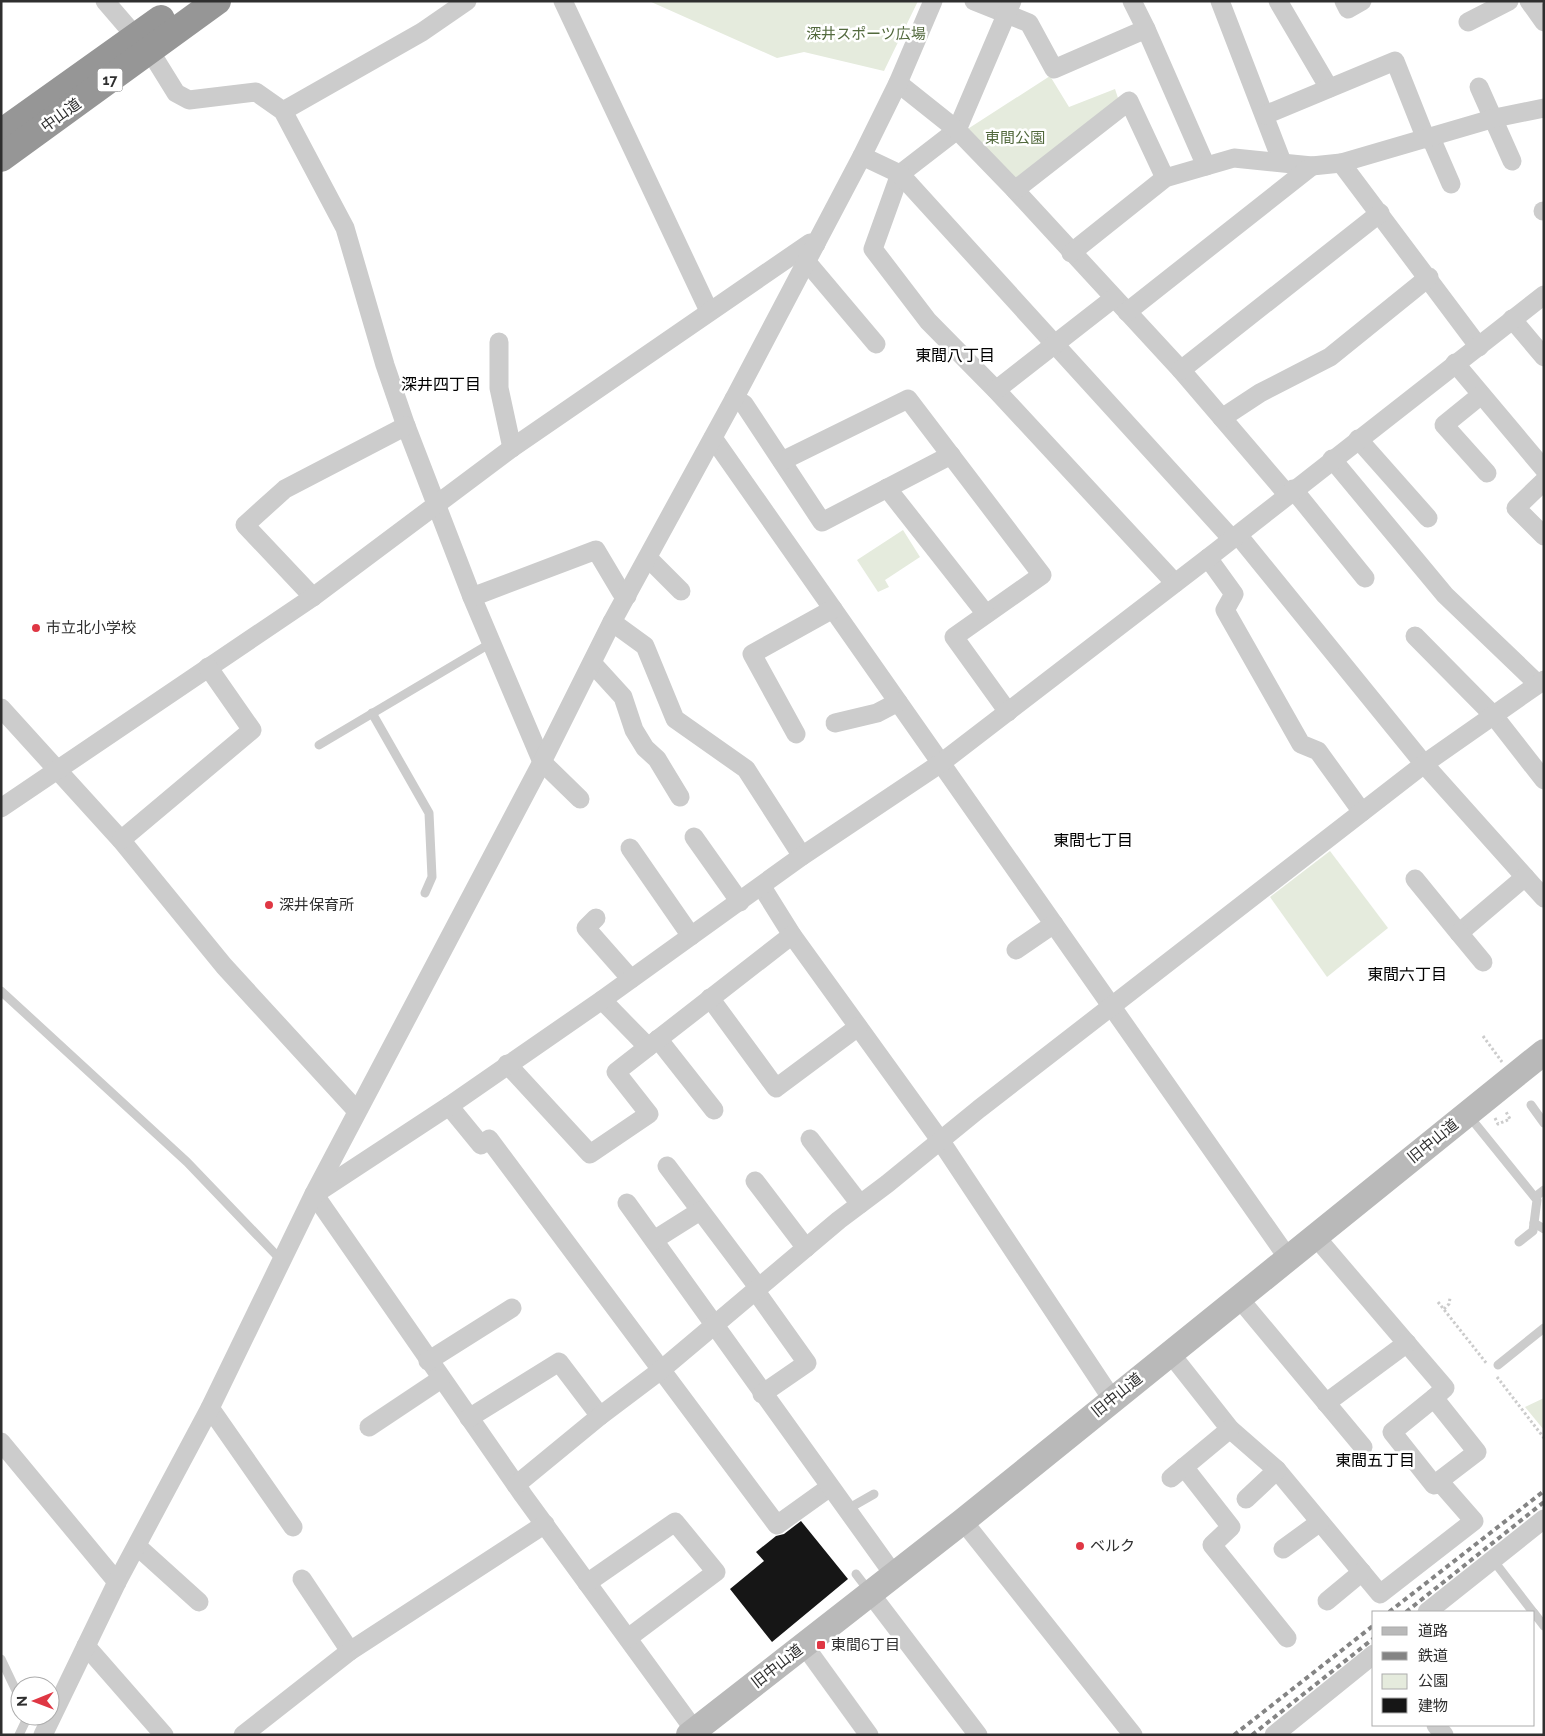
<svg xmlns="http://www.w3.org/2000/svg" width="1545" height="1736" font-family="Raleway,'Noto Sans JP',sans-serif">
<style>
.green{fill:#e5ebdd}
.building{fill:#161616}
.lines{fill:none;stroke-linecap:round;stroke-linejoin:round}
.path{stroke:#ccc;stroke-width:3;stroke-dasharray:2.5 2.5;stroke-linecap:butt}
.lane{stroke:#ccc;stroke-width:9}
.street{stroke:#ccc;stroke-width:19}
.secondary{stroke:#b9b9b9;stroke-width:26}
.highway{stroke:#969696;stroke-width:28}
.rail{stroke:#848484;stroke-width:4;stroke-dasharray:5 4;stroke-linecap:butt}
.poi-dot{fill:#df3744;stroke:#fff;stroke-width:2}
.labels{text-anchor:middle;stroke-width:5;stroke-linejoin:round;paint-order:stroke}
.shield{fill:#fff;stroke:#6d6d6d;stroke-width:1}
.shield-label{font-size:14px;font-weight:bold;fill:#2f2f2f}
.park-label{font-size:15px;fill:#52693d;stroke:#fff}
.street-label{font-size:15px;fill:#2f2f2f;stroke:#fff}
.poi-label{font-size:15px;fill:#2f2f2f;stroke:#fff;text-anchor:start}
.neighbourhood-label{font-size:16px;fill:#000;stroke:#fff}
</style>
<rect width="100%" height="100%" fill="#fff"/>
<!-- green -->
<g class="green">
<polygon points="649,1 918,1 884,71 804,52 777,58"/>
<polygon points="1050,76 1069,107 1115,89 1119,101 1012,183 963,132"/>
<polygon points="903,530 920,557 885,580 889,587 878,592 857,560"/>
<polygon points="1330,851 1388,928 1327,977 1270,897"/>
<polygon points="1544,1398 1544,1430 1525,1407"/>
</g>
<!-- building -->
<polygon class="building" points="801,1521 848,1579 772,1642 730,1589 764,1561 756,1552 776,1536 784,1534"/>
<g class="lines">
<!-- path -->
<g class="path">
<polyline points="1483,1036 1502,1062"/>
<polyline points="1495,1118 1498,1124 1510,1119 1505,1110"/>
<polyline points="1438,1302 1487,1364"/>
<polyline points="1444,1309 1449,1304 1450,1298"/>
<polyline points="1497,1377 1544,1438"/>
</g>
<!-- lane -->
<g class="lane">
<polyline points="372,713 429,813 432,877 425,893"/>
<polyline points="319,745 491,643"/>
<polyline points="1,991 187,1162 282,1261"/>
<polyline points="1531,1105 1544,1123"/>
<polyline points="1469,1116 1537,1200 1533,1231 1519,1242"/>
<polyline points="1535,1197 1544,1190"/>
<polyline points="1534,1223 1544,1229"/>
<polyline points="1498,1365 1544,1328"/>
<polyline points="846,1510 874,1494"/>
<polyline points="1493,1560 1533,1612"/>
<polyline points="856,1574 869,1591"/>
<polyline points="1534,1613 1544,1626"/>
<polyline points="1,1659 20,1699"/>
<polyline points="19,1735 28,1716"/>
</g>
<!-- street -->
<g class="street">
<polyline points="105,1 136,37"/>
<polyline points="563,1 709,311"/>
<polyline points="974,1 1029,23 1054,69 1146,29"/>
<polyline points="1012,1 957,130 900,174 873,249 928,321 996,390 1175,583"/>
<polyline points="1132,1 1146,29 1206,166"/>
<polyline points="1220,1 1282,162"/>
<polyline points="1278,1 1329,88"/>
<polyline points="1344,1 1348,9 1362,1"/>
<polyline points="1529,1 1544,22"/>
<polyline points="1468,22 1509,1"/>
<polyline points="150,51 176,93 189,100 256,92 283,111 345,228 385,365 406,426 472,597 542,762 580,799"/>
<polyline points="898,83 957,130 1015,190 1181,370 1287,494"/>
<polyline points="1479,87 1512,161"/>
<polyline points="283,111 422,32 467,1"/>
<polyline points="1265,115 1395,61 1426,139"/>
<polyline points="1431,138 1451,184"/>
<polyline points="862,156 900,174 1232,539"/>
<polyline points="1341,163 1479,347"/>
<polyline points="1015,190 1129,101 1165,178"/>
<polyline points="1543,211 1544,211"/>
<polyline points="1071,253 1165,178 1234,158 1312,166 1341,163 1495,118 1544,108"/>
<polyline points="806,261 876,344"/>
<polyline points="1127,312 1312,166"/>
<polyline points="1512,319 1544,357"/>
<polyline points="499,342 499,388 512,448"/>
<polyline points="1455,363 1544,469"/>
<polyline points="1181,370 1380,213"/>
<polyline points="996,390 1114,298"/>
<polyline points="1481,395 1444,425 1487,473"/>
<polyline points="734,399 744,404 822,522 951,455"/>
<polyline points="1222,418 1260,393 1330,357 1429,277"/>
<polyline points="713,438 1288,1258"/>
<polyline points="1358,439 1428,518"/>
<polyline points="1332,459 1445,595 1538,684"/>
<polyline points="782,461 908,399 1042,575 954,637 1008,712"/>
<polyline points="1544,481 1516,508 1544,536"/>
<polyline points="887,488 986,614"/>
<polyline points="1293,489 1365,578"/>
<polyline points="1238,535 1424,764 1544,898"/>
<polyline points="648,558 681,591"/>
<polyline points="1208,558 1234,594 1225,610 1301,744 1318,751 1362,812"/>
<polyline points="313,597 245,525 285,489 406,426"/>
<polyline points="472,597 596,550 621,592 627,596"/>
<polyline points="612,622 645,646 675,719 746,769 802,856"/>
<polyline points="1415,636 1494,716 1544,780"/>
<polyline points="592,663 623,697 634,730 645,748 657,759 680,797"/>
<polyline points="1,708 121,840 224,966 357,1111"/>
<polyline points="835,723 877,713 898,702"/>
<polyline points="796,734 752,654 833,609"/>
<polyline points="1,808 313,597 512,448 810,243 816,244"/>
<polyline points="694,837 740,902"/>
<polyline points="121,840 252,730 208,667"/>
<polyline points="630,848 691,936"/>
<polyline points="1415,879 1459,933 1525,877"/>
<polyline points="762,887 792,935 940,1140 1112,1399"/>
<polyline points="596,918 586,928 631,979"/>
<polyline points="1459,933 1483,962"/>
<polyline points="1016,950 1054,924"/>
<polyline points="710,998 776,1088 858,1027"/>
<polyline points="602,1000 648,1047"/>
<polyline points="658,1039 714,1110"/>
<polyline points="507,1064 590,1154 649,1114 616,1072 792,935"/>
<polyline points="449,1106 481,1145 489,1139 777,1525 830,1487"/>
<polyline points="810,1139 860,1204"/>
<polyline points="667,1166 758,1287"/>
<polyline points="755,1181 806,1248"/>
<polyline points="314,1194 523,1495 698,1735"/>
<polyline points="315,1194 449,1106 602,1000 802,856 941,763 1217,551 1544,295"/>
<polyline points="627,1203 894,1575"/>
<polyline points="1315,1236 1445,1388 1434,1398"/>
<polyline points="654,1240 700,1211"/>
<polyline points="755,1290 807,1363 762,1394"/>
<polyline points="1238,1297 1363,1447"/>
<polyline points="1170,1353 1230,1429 1277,1470 1380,1594 1474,1521 1439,1481 1434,1485 1392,1432 1434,1398 1477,1452 1439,1481"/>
<polyline points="428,1361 512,1308"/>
<polyline points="1326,1403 1407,1343"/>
<polyline points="210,1408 293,1527"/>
<polyline points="469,1418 559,1362 600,1416"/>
<polyline points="369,1427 441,1379"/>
<polyline points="1,1442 117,1582"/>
<polyline points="1184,1467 1231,1527 1212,1545 1287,1638"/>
<polyline points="1171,1478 1230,1429"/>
<polyline points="516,1485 600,1416 661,1370 839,1220 887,1184 979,1109 1424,764 1544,680"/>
<polyline points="1246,1499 1277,1470"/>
<polyline points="963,1521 1133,1735"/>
<polyline points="137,1546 199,1602"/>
<polyline points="1283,1549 1320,1522"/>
<polyline points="302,1579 350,1651"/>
<polyline points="587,1583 675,1522 716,1572 628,1638"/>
<polyline points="870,1593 978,1735"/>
<polyline points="1327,1601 1362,1572"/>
<polyline points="1427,1612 1544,1519"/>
<polyline points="804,1645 869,1735"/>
<polyline points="86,1646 164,1735"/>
<polyline points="1436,1725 1444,1735"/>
<polyline points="43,1735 117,1582 210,1408 314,1194 542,762 612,622 734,399 862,156 898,83 933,1"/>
<polyline points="243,1735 350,1651 545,1524"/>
<polyline points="1274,1735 1374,1654"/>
</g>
<!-- secondary -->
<polyline class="secondary" points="689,1735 963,1521 1544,1052"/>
<!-- highway -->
<g class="highway">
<polyline points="1,133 161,19"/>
<polyline points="1,158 217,1"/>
</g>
<!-- rail -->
<g class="rail">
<polyline points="1389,1612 1544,1491"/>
<polyline points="1406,1612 1544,1502"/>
<polyline points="1234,1735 1374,1625"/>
<polyline points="1252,1735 1374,1638"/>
</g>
</g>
<!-- markers -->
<g class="poi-dot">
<circle cx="36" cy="628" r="5"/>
<circle cx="269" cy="905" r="5"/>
<circle cx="1080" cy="1546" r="5"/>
<rect x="816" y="1640" width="10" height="10" rx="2.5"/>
</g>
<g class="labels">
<!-- shield labels -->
<rect class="shield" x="97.5" y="68.5" width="25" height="23" rx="4"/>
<g class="shield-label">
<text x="110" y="85">17</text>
</g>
<!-- park labels -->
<g class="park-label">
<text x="866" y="39">深井スポーツ広場</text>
<text x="1015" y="143">東間公園</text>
</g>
<!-- street labels -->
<g class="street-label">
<text transform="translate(61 115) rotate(-36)" y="5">中山道</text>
<text transform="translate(1433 1141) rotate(-39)" y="5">旧中山道</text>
<text transform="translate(1117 1395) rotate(-39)" y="5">旧中山道</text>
<text transform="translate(777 1666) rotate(-38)" y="5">旧中山道</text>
</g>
<!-- poi labels -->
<g class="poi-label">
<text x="46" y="633">市立北小学校</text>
<text x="279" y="910">深井保育所</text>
<text x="1090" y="1551">ベルク</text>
<text x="831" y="1650">東間6丁目</text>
</g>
<!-- neighbourhood labels -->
<g class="neighbourhood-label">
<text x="955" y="361">東間八丁目</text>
<text x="441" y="390">深井四丁目</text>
<text x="1093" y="846">東間七丁目</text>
<text x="1407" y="980">東間六丁目</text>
<text x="1375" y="1466">東間五丁目</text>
</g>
</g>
<!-- border -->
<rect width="1545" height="1736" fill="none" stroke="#2f2f2f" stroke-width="5"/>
<!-- legend -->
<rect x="1372" y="1611" width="162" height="115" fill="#ffffff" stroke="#acacac"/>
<rect x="1382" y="1627" width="25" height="8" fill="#b9b9b9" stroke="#acacac"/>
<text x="1418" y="1636" font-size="15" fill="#2f2f2f">道路</text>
<rect x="1382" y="1652" width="25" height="8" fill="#848484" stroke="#acacac"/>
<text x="1418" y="1661" font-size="15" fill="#2f2f2f">鉄道</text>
<rect x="1382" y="1674" width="25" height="15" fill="#e5ebdd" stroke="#acacac"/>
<text x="1418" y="1686" font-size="15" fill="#2f2f2f">公園</text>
<rect x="1382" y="1698" width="25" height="15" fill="#161616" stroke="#acacac"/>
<text x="1418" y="1711" font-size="15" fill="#2f2f2f">建物</text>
<!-- north arrow -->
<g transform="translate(35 1701) rotate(269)"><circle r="24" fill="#ffffff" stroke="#acacac"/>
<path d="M0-4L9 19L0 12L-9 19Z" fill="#df3744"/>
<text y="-8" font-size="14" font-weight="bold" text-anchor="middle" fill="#2f2f2f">N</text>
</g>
</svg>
